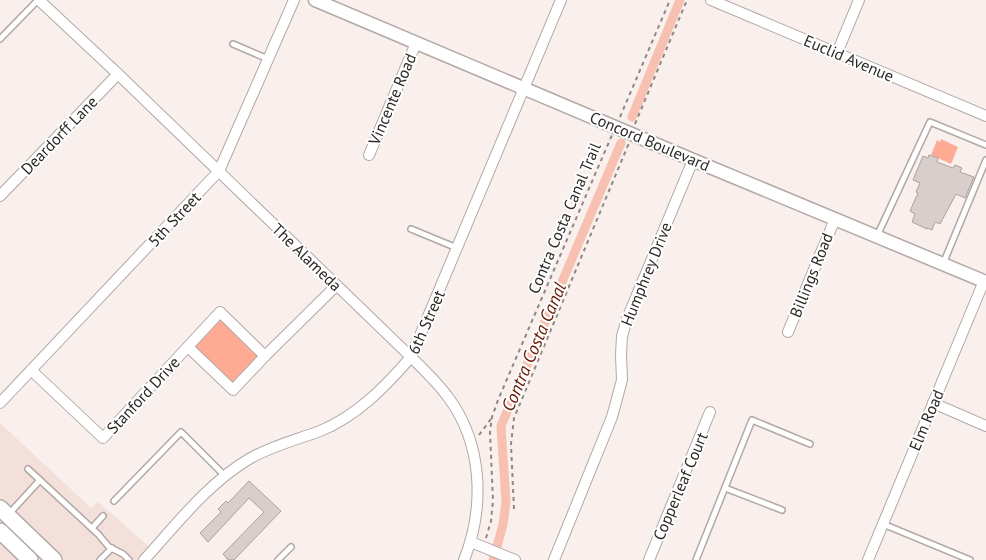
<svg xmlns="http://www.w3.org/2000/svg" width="986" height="560" font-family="'PT Sans',sans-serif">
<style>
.built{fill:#f3e0db}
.green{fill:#ffab94}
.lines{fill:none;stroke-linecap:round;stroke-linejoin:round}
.canal{stroke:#f7c0b0;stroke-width:9}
.building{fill:#d8cecb;stroke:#aba19e}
.service-casing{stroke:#b2a8a5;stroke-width:8}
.minor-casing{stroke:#b2a8a5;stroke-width:12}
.tertiary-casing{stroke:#b2a8a5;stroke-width:15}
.primary-casing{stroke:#b2a8a5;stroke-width:18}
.path{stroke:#8e8885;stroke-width:2;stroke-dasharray:4 4;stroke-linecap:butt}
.service{stroke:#fff;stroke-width:5}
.minor{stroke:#fff;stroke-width:10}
.tertiary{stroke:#fff;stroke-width:12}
.primary{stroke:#fff;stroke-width:15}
.labels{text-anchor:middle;stroke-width:4;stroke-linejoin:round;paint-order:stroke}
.street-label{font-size:16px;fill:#2b2826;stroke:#fefefe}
.water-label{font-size:18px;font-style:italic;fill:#661800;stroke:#fefefe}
</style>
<rect width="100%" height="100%" fill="#f9efec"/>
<!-- built -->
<g class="built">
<polygon points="0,423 91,508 98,502 153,550 144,560 54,560 0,508"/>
<polygon points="0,531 30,560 0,560"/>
</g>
<!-- green -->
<g class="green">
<polygon points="941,139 958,147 951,164 931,155 937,140 940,142"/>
<polygon points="220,312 265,356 233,390 188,347"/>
</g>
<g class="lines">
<!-- canal -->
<g class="canal">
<polyline points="632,117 680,0"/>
<polyline points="493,560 503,525 506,502 501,426 621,143"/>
</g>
</g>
<!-- building -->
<g class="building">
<polygon points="929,155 938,158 937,162 953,168 955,165 962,168 960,172 974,177 965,198 956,194 940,224 935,222 932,230 927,228 927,229 912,222 915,214 910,211 918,193 916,192 920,183 913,180 923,156 928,158"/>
<polygon points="249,481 281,511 234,560 228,560 223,554 264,512 249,498 208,542 200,533 221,512 218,509 226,501 228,503"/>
</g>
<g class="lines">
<!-- service casing -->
<g class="service-casing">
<g id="service">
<polyline points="0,39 38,0"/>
<polyline points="233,44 268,59"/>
<polyline points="411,229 457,248"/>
<polyline points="877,236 930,122 986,145"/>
<polyline points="943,264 986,160"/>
<polyline points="28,469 98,534 109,547 123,554 129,560"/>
<polyline points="725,488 782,510"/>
<polyline points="114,501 181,432 225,476"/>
<polyline points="8,515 40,480"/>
<polyline points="883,524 970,560"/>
<polyline points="92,528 103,516"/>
<polyline points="100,560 112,548"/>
<polyline points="278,560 291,547"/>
<polyline points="696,560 752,420 810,444"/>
</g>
</g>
<!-- minor casing -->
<g class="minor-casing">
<g id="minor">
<path d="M39,0L118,74L411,357C424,370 437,382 448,397C483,444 485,507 464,560"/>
<polyline points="711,0 986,116"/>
<polyline points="837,53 859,0"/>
<polyline points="369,155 416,43"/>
<polyline points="0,196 118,74"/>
<polyline points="788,332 835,219"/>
<polyline points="188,347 233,390 265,356"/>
<polyline points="31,370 103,438 220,312 265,356 336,286"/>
<polyline points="0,403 219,171 294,0"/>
<polyline points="933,403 986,426"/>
<polyline points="471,542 515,560"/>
<path d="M144,560C176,525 207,484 249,459C271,446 296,440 320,431C357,416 385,387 411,357L561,0"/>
<polyline points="554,560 612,417 622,380 621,355 622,336 627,319 693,160"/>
<polyline points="649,560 710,412"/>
<polyline points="868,560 984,281"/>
</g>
</g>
<!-- tertiary casing -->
<g class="tertiary-casing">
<polyline id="tertiary" points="315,0 693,160 986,282"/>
</g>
<!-- primary casing -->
<g class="primary-casing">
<g id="primary">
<polyline points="0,508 54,560"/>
<polyline points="0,531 30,560"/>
</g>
</g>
<!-- path -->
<g class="path">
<polyline points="620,117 670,0"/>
<polyline points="635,124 687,0"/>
<polyline points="479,435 491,419"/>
<polyline points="514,509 511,444 514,418 629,143"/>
<polyline points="486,538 491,521 493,501 490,432 492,417 498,400 612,135"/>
</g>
<!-- service -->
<use href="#service" class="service"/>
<!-- minor -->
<use href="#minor" class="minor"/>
<!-- tertiary -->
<use href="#tertiary" class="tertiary"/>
<!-- primary -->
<use href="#primary" class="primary"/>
</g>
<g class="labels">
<!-- street labels -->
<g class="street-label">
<text transform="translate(849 58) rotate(23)" y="6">Euclid Avenue</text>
<text transform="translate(392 99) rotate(-67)" y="6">Vincente Road</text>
<text transform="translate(59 135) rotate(-46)" y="6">Deardorff Lane</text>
<text transform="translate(650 141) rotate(23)" y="6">Concord Boulevard</text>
<text transform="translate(564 218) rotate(-67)" y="6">Contra Costa Canal Trail</text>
<text transform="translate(174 219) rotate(-47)" y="6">5th Street</text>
<text transform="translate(307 257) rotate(44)" y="6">The Alameda</text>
<text transform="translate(646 274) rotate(-68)" y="6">Humphrey Drive</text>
<text transform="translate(811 275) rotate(-68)" y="6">Billings Road</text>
<text transform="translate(426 322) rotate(-66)" y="6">6th Street</text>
<text transform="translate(143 395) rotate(-47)" y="6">Stanford Drive</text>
<text transform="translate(926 420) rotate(-67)" y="6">Elm Road</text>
<text transform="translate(680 486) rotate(-67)" y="6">Copperleaf Court</text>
</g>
<!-- water labels -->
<g class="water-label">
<text transform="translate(534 347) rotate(-67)" y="6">Contra Costa Canal</text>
</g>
</g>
</svg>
